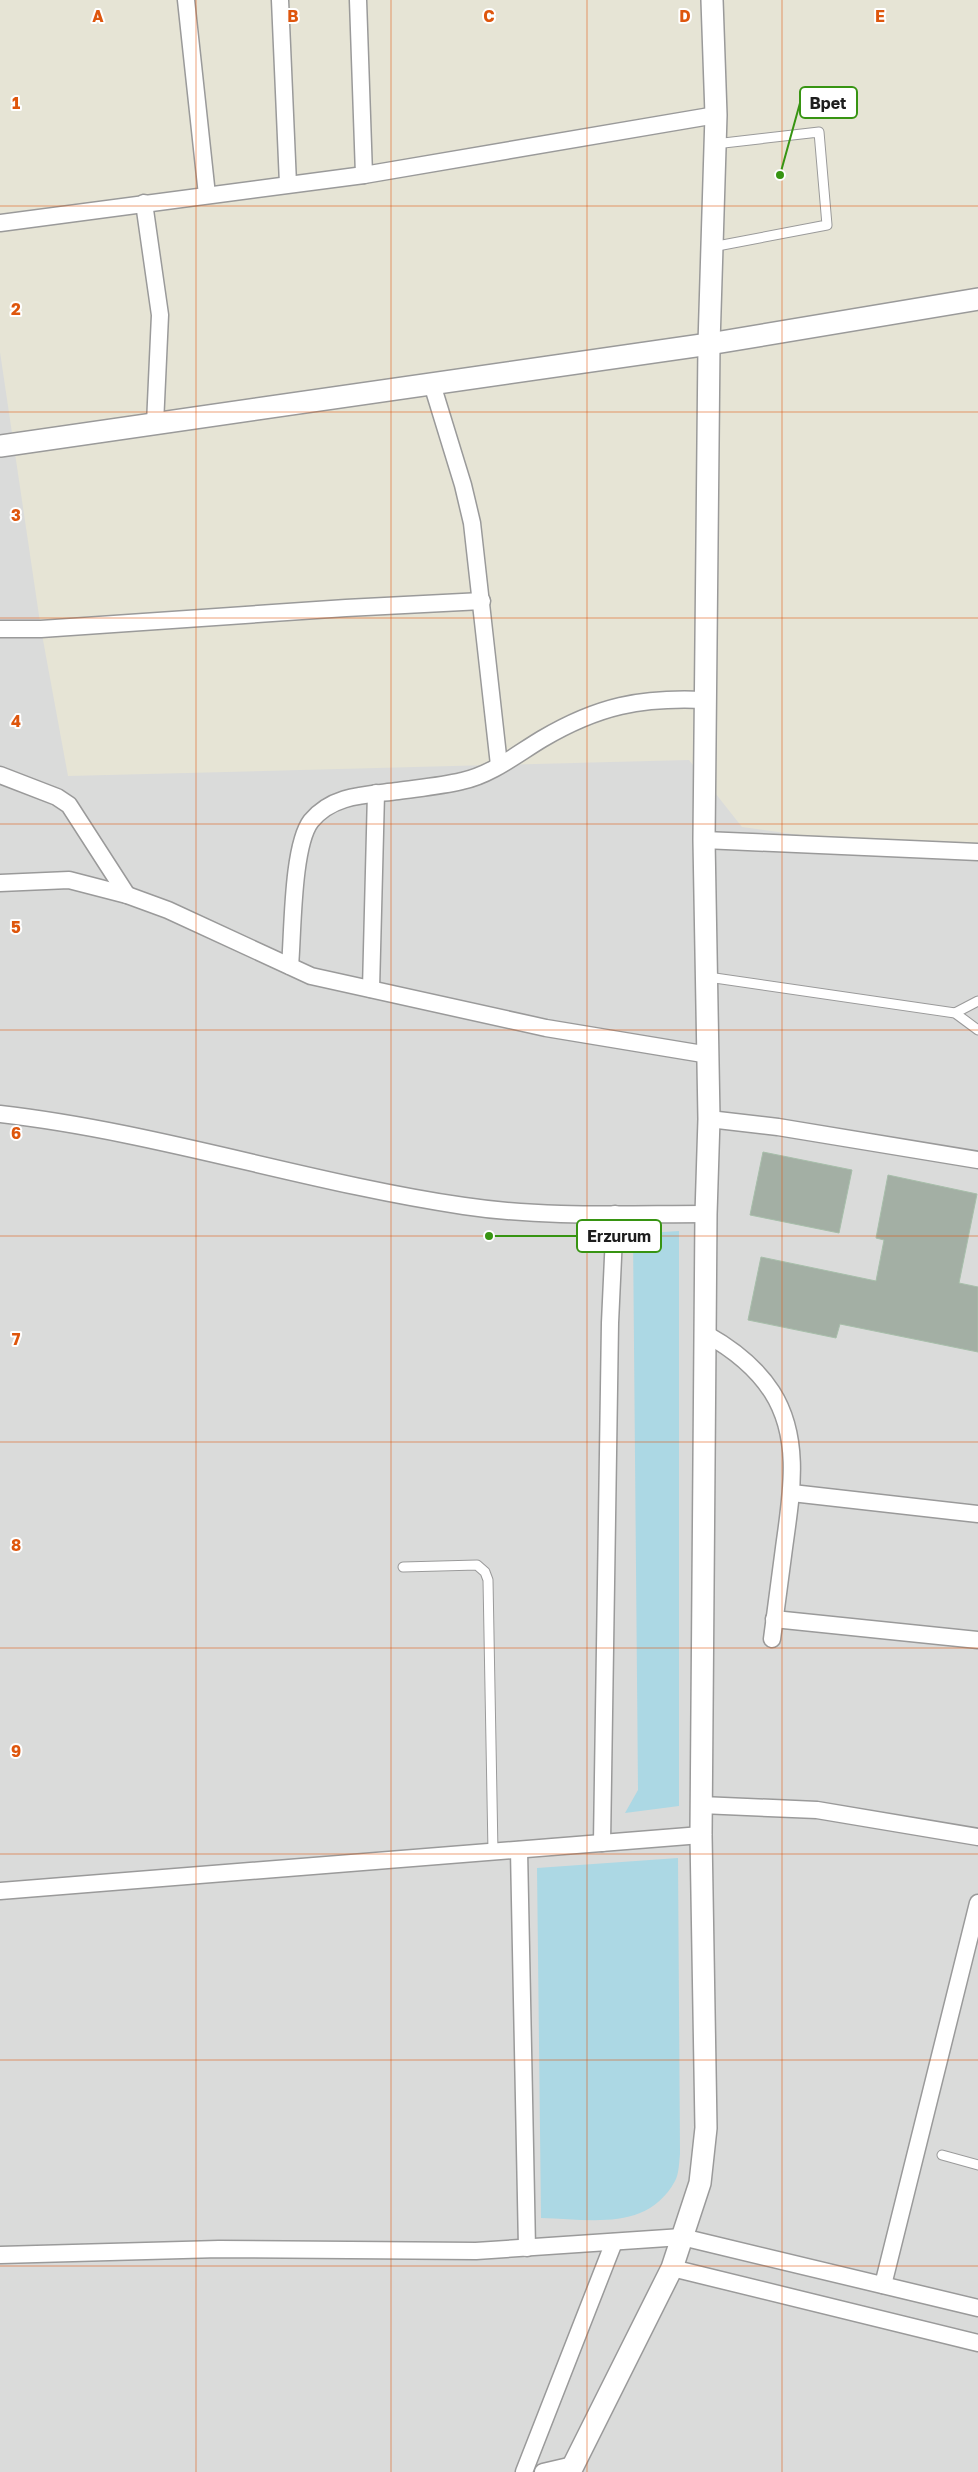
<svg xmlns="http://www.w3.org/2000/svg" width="978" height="2472" font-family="'Golos Text',sans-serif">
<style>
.residential{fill:#dadbda}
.industrial{fill:#e6e4d5}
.grass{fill:#acd8e4}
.building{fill:#a3afa4;stroke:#a7beaa}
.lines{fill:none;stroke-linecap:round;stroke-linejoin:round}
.service-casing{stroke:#9a9a9a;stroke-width:11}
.minor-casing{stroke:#9a9a9a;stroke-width:19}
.tertiary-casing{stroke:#9a9a9a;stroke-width:24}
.service{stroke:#fff;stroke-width:9}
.minor{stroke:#fff;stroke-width:16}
.tertiary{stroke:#fff;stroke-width:21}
.grid{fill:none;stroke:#de560d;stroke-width:1;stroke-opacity:0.55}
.grid-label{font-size:16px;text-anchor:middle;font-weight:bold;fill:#de560d;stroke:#fff;stroke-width:4;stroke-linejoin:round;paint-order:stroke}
.leader{fill:none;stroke:#379412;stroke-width:2}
.callout-dot{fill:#379412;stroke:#fff;stroke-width:2}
.callout{fill:#fff;stroke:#379412;stroke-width:2}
.callout-label{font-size:16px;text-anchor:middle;font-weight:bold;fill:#1d1d1d}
</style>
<rect width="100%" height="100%" fill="#e3ede7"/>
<!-- residential -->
<rect class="residential" x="0" y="0" width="978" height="2472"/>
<!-- industrial -->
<polygon class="industrial" points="0,0 978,0 978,860 742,827 689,760 68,776 41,629 0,352"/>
<!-- grass -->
<g class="grass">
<polygon points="679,1231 679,1806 625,1813 638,1790 633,1234"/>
<path d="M678,1858L680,2154C679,2163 679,2174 675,2181C647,2232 590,2219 541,2218L537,1868Z"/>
</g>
<!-- building -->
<g class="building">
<polygon points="763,1152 852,1170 839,1233 750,1215"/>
<polygon points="888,1175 977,1194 959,1283 978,1287 978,1352 840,1324 836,1338 748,1320 761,1257 876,1281 884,1240 876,1238"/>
</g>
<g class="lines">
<!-- service casing -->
<g class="service-casing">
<g id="service">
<polyline points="712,247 827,225 819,132 715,144"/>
<polyline points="708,977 955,1013 978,1030"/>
<polyline points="955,1013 978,1001"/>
<polyline points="403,1567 477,1565 485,1572 488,1580 493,1852"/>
<polyline points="942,2155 978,2165"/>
</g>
</g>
<!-- minor casing -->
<g class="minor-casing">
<g id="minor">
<polyline points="186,0 207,195"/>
<polyline points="280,0 288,184"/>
<polyline points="358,0 364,175"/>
<polyline points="144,203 160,315 155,424"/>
<polyline points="0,223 364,175 716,115"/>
<polyline points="432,384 463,485 472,523 499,765"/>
<polyline points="0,629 41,629 346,608 482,601"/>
<polyline points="0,775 57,797 69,805 127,895"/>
<polyline points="704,840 978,852"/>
<polyline points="0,883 69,880 127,895 168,910 311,976 546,1028 709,1055"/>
<path d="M290,966C293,932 292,846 311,821C333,794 367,795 398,791C419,788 441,786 462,781C491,775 517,754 542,739C598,706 641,697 705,700"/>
<polyline points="371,989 376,793"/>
<path d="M0,1114C157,1132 308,1183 464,1206C544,1218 626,1214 706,1214"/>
<polyline points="709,1119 778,1127 978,1160"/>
<path d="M706,1334C731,1348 756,1367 772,1392C802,1439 791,1496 784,1548C780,1579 776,1609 772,1639"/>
<polyline points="792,1493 978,1514"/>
<polyline points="774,1619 978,1640"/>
<polyline points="701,1805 817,1810 978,1837"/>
<polyline points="602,1843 610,1323 615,1214"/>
<polyline points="519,1850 527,2248"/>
<polyline points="0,1891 701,1835"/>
<polyline points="0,2255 219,2249 476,2251 682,2237 978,2308"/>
<polyline points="672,2268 978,2343"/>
<polyline points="883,2285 978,1903"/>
<polyline points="524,2472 614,2242"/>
<polyline points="543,2472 573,2465"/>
</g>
</g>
<!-- tertiary casing -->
<g class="tertiary-casing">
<g id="tertiary">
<polyline points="0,446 709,344 978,299"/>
<polyline points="570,2472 672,2268 700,2183 706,2128 701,1835 706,1214 709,1119 704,840 709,344 716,115 712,0"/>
</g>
</g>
<!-- service -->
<use href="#service" class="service"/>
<!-- minor -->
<use href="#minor" class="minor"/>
<!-- tertiary -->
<use href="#tertiary" class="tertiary"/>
</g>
<!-- grid -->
<path class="grid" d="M196,0V2472M391,0V2472M587,0V2472M782,0V2472M0,206H978M0,412H978M0,618H978M0,824H978M0,1030H978M0,1236H978M0,1442H978M0,1648H978M0,1854H978M0,2060H978M0,2266H978"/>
<g class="grid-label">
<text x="98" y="22">A</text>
<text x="293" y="22">B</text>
<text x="489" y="22">C</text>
<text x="685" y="22">D</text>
<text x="880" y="22">E</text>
<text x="16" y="109">1</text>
<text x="16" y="315">2</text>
<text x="16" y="521">3</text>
<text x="16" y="727">4</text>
<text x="16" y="933">5</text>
<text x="16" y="1139">6</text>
<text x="16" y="1345">7</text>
<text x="16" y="1551">8</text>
<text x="16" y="1757">9</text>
</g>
<!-- callouts -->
<path class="leader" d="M780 175L800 103M489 1236L577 1236"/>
<g class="callout-dot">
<circle cx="780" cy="175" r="5"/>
<circle cx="489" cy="1236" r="5"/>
</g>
<g class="callout">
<rect x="800" y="87" width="57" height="31" rx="5"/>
<rect x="577" y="1220" width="84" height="32" rx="5"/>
</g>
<g class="callout-label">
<text x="828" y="109">Bpet</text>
<text x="619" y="1242">Erzurum</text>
</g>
</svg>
